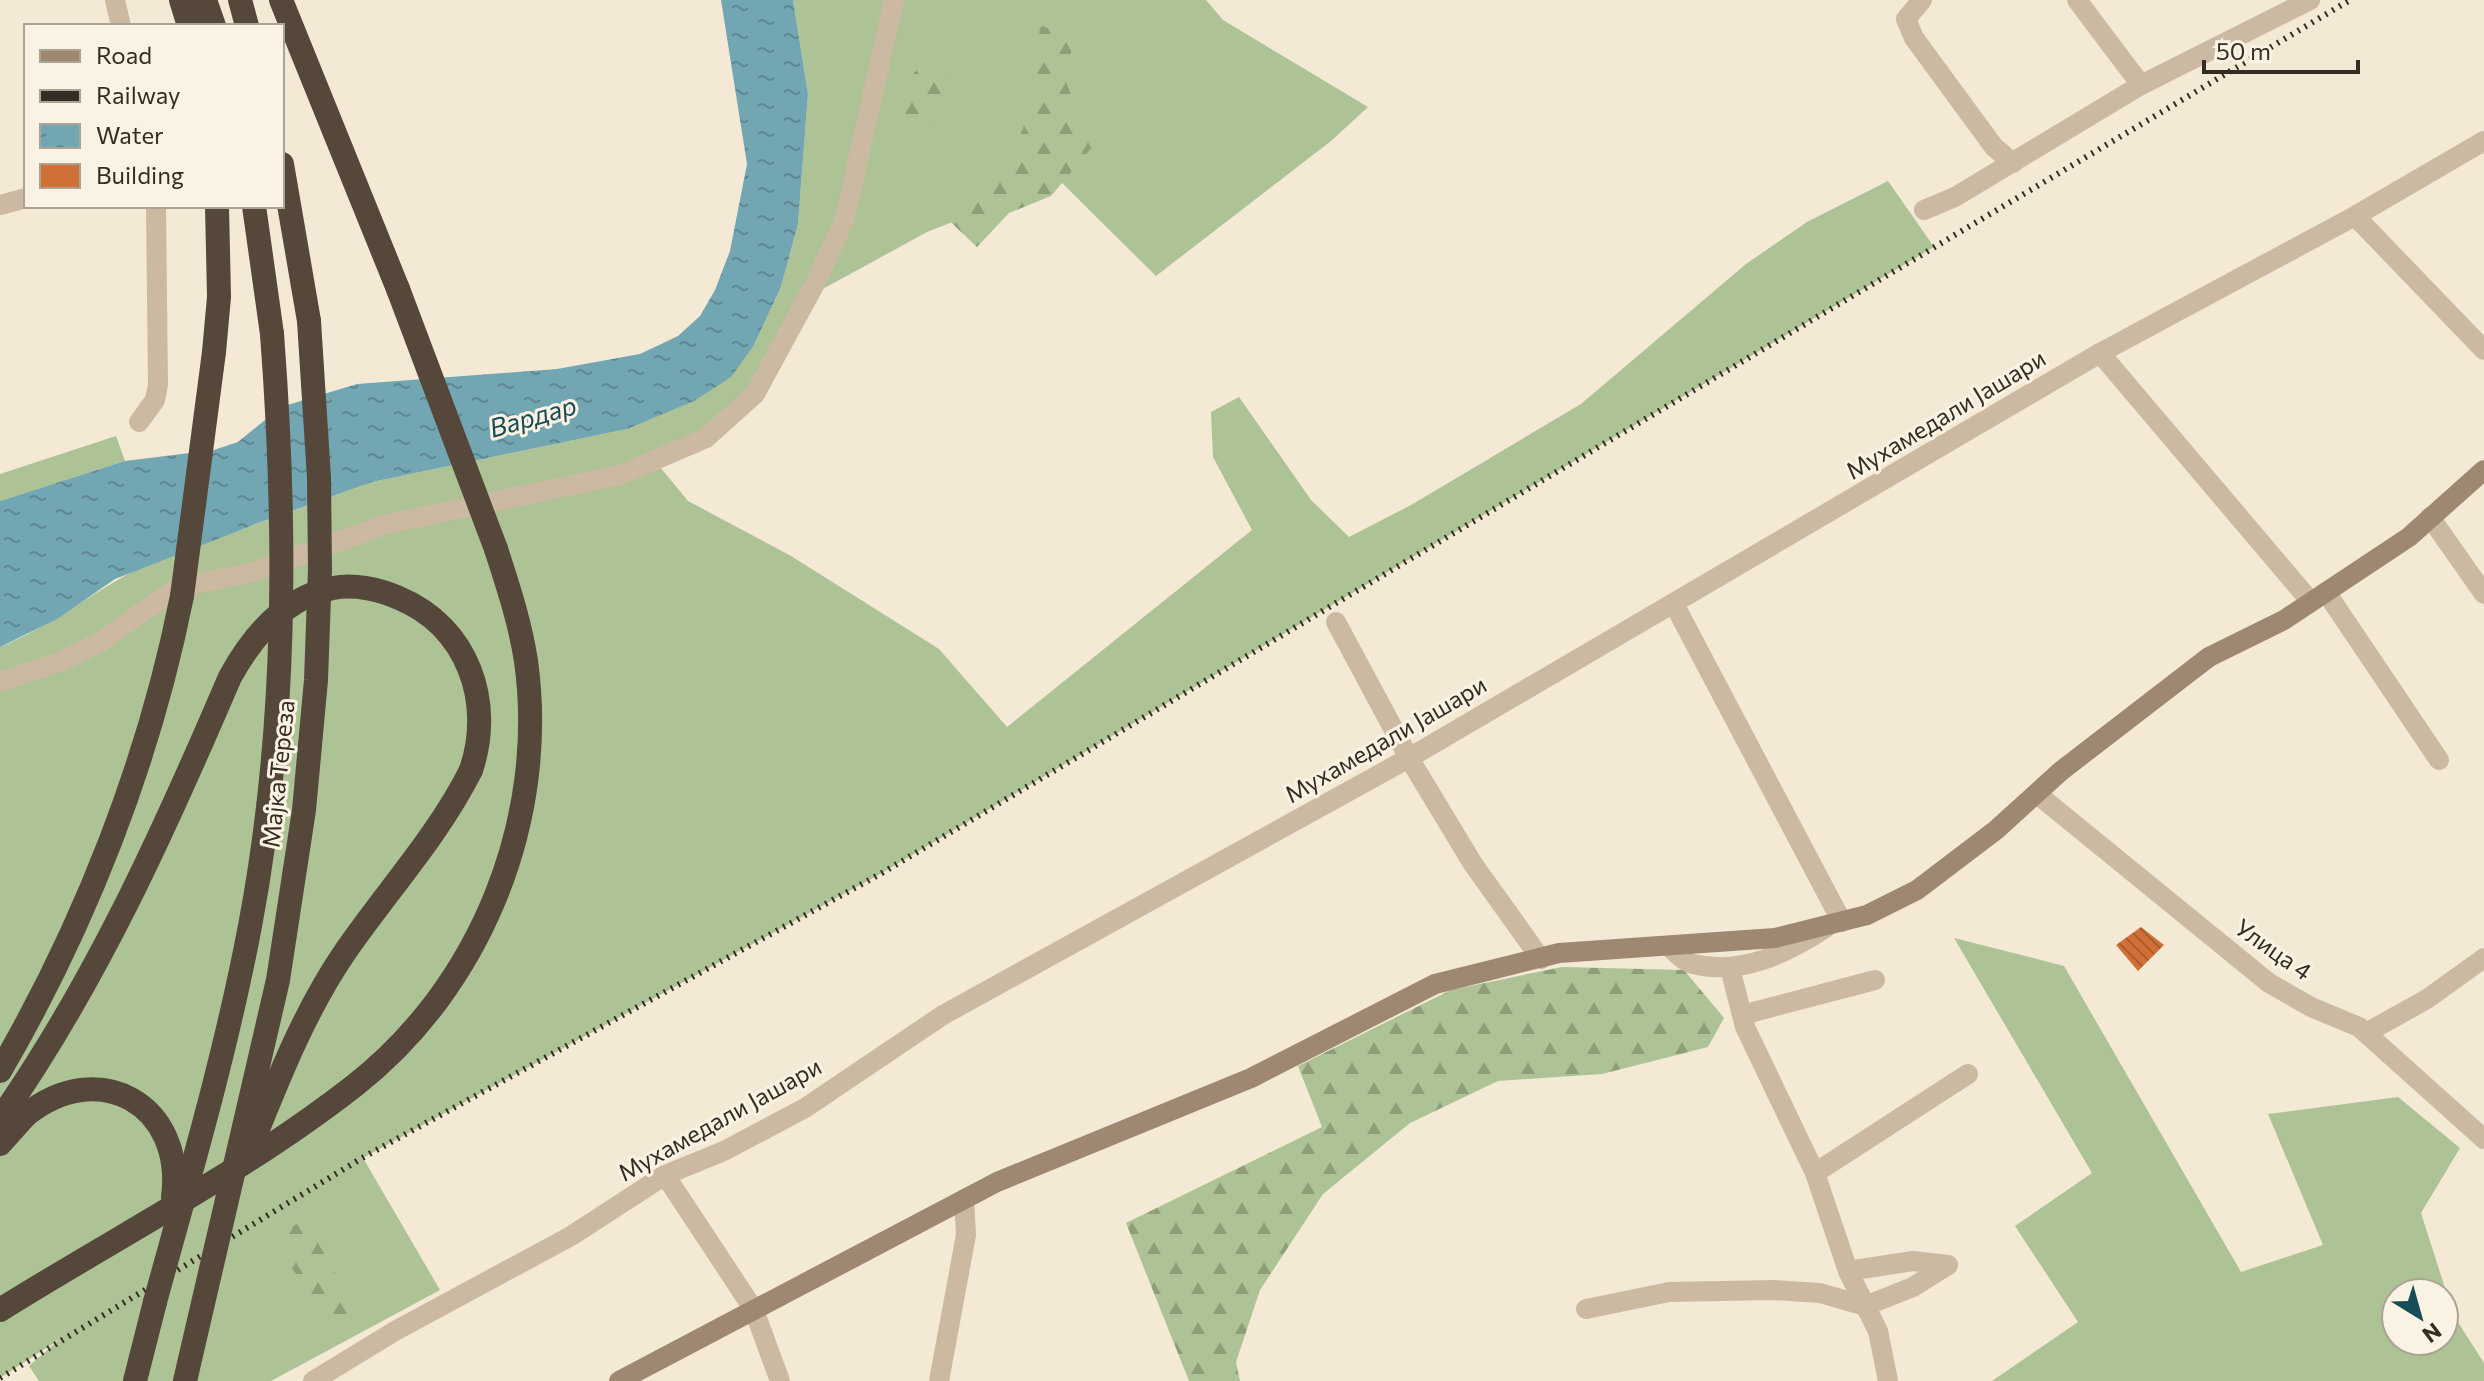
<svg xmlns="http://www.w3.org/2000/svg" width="2484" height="1381" font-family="Commissioner,sans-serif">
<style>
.grass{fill:#adc295;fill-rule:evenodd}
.forest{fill:url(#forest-firs)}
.water{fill:url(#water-ripples)}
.building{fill:url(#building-back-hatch)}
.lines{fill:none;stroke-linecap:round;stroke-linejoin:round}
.street{stroke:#cbbaa1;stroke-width:20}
.secondary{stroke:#9f8872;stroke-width:20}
.highway{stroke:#56473b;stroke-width:24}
.rail{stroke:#352c24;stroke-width:6;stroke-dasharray:2 6;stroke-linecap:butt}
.highway-bridge{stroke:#56473b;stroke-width:24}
.labels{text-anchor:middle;stroke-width:6;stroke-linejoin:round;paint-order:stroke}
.street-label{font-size:24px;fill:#352c24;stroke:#faf2e2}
.water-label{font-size:26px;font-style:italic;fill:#174c59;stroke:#faf2e2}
</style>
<defs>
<pattern id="forest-firs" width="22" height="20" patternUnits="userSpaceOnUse" patternTransform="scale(2)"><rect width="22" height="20" fill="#adc295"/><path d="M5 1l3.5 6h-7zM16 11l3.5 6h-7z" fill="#8e9e79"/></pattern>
<pattern id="water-ripples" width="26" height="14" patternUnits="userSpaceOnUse" patternTransform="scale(2)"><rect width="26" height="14" fill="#72a6b2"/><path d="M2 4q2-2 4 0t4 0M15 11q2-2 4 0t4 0" fill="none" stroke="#5e8791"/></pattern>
<pattern id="building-back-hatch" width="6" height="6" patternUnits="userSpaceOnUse" patternTransform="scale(2)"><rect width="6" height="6" fill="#d07036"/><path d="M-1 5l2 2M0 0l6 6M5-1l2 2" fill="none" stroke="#aa5c2d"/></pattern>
</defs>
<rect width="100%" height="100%" fill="#f3e9d5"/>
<!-- grass -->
<g class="grass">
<path d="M793,0H1206L1223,20L1368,107L1331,141L1156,276L1059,180L927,232L808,297L727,421L651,456L688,501L791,556L939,649L1007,727L1252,530L1213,457L1211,412L1239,397L1311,500L1349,537L1411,505L1581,404L1746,264L1807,222L1888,181L1934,247L882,873L363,1158L440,1290L271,1381H39L29,1366L60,1339L0,1378V647C54,625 98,587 150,563L372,482L627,429L754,345L781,287L798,224L808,94Z"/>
<polygon points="116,436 125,461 0,501 0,474"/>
<path d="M1954,938L2064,966L2241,1272L2323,1245L2268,1114L2398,1097L2460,1148L2421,1213L2454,1316L2484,1363V1381H1992L2078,1322L2015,1226L2092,1173ZM2396,1293H2444V1341H2396Z"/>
</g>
<!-- forest -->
<g class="forest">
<path d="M1040,25L1073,38L1067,85L1093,146L1051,196L1009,213L977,247L940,212C960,195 983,179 1002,160C1036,127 1036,69 1040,25Z"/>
<polygon points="924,60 950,73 955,103 941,123 912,123 895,99"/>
<polygon points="1562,967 1684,970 1724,1018 1708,1047 1602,1074 1498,1081 1410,1123 1323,1194 1260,1290 1236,1362 1240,1381 1189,1381 1126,1223 1322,1127 1298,1066 1451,990"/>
<polygon points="307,1223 347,1295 353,1328 324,1311 281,1254 281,1227"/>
</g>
<!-- water -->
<polygon class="water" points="721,0 793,0 808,94 798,224 781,287 754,345 731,377 694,401 627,429 372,482 256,524 115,579 57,619 0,647 0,501 125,461 214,450 238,442 281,407 357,384 557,369 640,354 678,336 700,316 715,290 730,251 747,164"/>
<!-- building -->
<polygon class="building" points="2141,927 2164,945 2138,971 2116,945"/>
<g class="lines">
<!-- street -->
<g class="street">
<polyline points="115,0 121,26"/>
<polyline points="1922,0 1906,19 1914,38 1994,147 2013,163"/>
<polyline points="2077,0 2141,85"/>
<polyline points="0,205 26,198"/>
<polyline points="1924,210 1955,197 2141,85 2310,0"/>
<polyline points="2355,216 2484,350"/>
<polyline points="2100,353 2311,602"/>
<polyline points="139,422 155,400 158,385 156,206"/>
<polyline points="2430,517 2484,594"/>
<polyline points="2326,592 2439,760"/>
<polyline points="1674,604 1842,922"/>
<polyline points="1336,622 1409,758 1473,864 1541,959"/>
<polyline points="0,682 59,662 100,642 177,588 253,572 387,524 620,475 706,438 755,394 817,280 845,218 894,0"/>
<polyline points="2037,794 2269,983 2311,1007 2359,1027 2484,1139"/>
<path d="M1668,946C1675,952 1684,962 1693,964C1741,976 1788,953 1827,927"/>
<polyline points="1730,968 1745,1027 1815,1173 1848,1271 1878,1331 1888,1381"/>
<polyline points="1742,1015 1875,980"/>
<polyline points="2366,1033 2427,999 2484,958"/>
<polyline points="1815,1173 1968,1074"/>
<polyline points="665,1175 754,1310 780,1381"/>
<polyline points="1848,1271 1913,1261 1948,1265"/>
<polyline points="1586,1309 1669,1292 1773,1290 1820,1293 1865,1306 1913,1287 1948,1265"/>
<polyline points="313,1381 395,1331 571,1236 665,1175 724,1151 805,1108 943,1015 1409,758 2100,353 2355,216 2484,141"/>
<polyline points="939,1381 966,1235 964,1199"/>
</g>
<!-- secondary -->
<polyline class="secondary" points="619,1381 997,1182 1251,1078 1435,984 1559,953 1775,938 1867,915 1917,890 1996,830 2061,771 2209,657 2284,620 2409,537 2484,470"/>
<!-- highway -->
<g class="highway">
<polyline points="181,0 189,26"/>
<polyline points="205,0 214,26"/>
<polyline points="240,0 247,26"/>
<polyline points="281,0 398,289"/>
<polyline points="282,164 309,321"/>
<polyline points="254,206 272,334"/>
<polyline points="214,352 219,297 217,206"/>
<path d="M0,1071C85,925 149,762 182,596"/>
<path d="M0,1119C96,982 164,831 230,677C252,637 285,597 333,588C354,584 379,589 399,598C468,627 494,702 471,770"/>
<polyline points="0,1144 26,1115"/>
<path d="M0,1310C118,1236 244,1172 354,1086C481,987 548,819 526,661C520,622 508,586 496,549"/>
<polyline points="135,1381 155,1302"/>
</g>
<!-- rail -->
<polyline class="rail" points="0,1378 362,1158 882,873 2350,0"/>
<!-- highway-bridge -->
<g class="highway-bridge">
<polyline points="398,289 496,549"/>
<polyline points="182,596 214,352"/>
<path d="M26,1115C99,1056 185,1105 173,1197"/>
<path d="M254,1139C280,1074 306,1009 345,952C387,891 438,836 471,770"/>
<path d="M155,1302C189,1178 226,1053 250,926C287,730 287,532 272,334"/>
<polyline points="185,1381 278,980 304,810 316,680 320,569 319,478 309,321"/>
</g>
</g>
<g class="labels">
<!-- street labels -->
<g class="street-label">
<text transform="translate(1946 415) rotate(-31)" y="8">Мухамедали Јашари</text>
<text transform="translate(1386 740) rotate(-30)" y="8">Мухамедали Јашари</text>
<text transform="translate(279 774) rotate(-84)" y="8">Мајка Тереза</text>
<text transform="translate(2273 950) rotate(35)" y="8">Улица 4</text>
<text transform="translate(720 1120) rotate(-29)" y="8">Мухамедали Јашари</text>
</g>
<!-- water labels -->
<g class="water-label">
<text transform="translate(533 417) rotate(-16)" y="9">Вардар</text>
</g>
</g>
<!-- legend -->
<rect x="24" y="24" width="260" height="184" fill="#faf2e2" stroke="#aba396" stroke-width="2"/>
<rect x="40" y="50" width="40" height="12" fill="#9f8872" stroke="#aba396" stroke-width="2"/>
<text x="96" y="64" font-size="24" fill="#352c24">Road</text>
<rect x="40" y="90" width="40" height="12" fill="#352c24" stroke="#aba396" stroke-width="2"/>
<text x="96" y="104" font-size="24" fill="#352c24">Railway</text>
<rect x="40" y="124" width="40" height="24" fill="url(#water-ripples)" stroke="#aba396" stroke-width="2"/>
<text x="96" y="144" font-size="24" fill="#352c24">Water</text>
<rect x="40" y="164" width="40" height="24" fill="#d07036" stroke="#aba396" stroke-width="2"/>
<text x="96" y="184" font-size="24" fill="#352c24">Building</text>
<!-- north arrow -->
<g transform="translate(2420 1317) rotate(143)"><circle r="38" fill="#faf2e2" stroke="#aba396" stroke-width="2"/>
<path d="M0-6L14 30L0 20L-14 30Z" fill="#174c59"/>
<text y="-12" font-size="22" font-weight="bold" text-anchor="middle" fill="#352c24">N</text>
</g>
<!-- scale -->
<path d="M2204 60v12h154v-12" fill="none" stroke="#352c24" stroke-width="4"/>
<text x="2216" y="60" font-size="24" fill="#352c24" stroke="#faf2e2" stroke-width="6" paint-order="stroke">50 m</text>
</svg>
